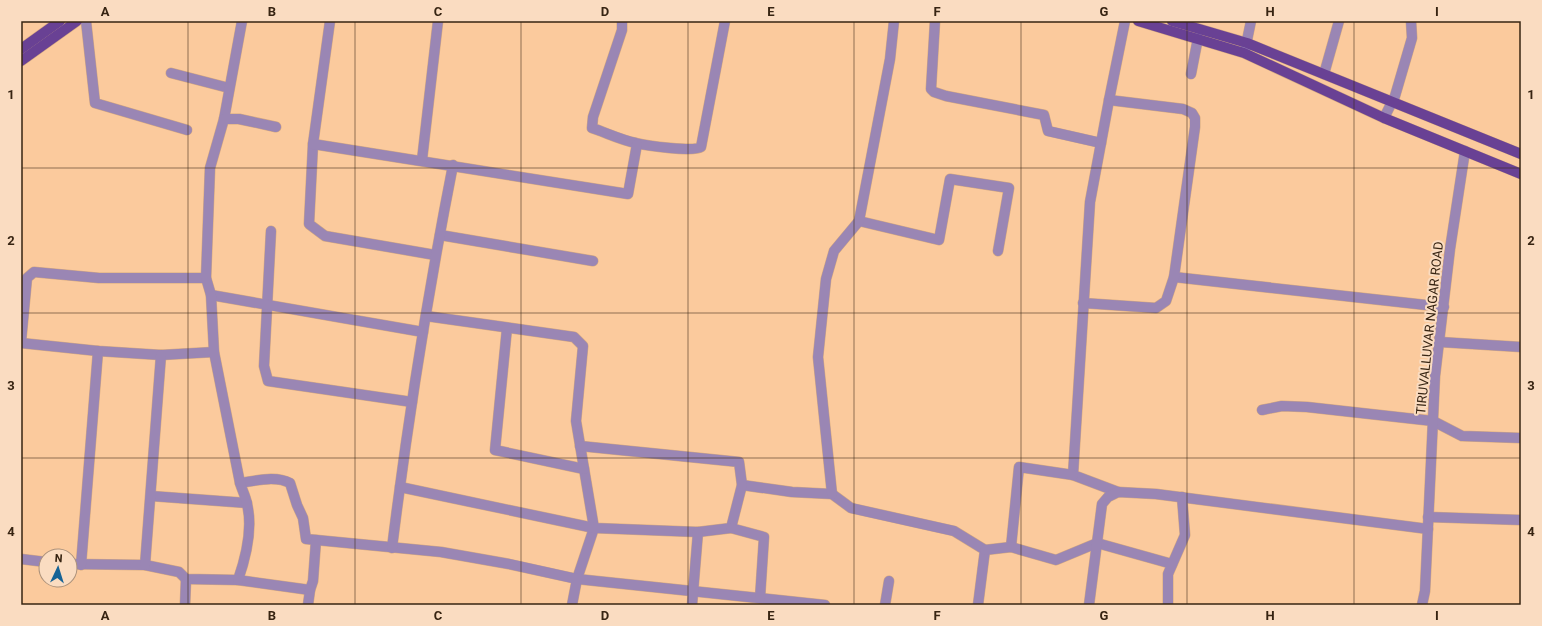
<svg xmlns="http://www.w3.org/2000/svg" width="1542" height="626" font-family="Roboto,sans-serif">
<style>
.lines{fill:none;stroke-linecap:round;stroke-linejoin:round}
.minor-casing{stroke:#d4a981;stroke-width:11}
.major-casing{stroke:#d4a981;stroke-width:11}
.minor{stroke:#9a86b4;stroke-width:10}
.major{stroke:#694194;stroke-width:10}
.grid{fill:none;stroke:#372412;stroke-width:1;stroke-opacity:0.55}
.labels{text-anchor:middle;stroke-width:4;stroke-linejoin:round;paint-order:stroke}
.street-label{font-size:13px;fill:#372412;stroke:#fadcc1}
.neatline{fill:none;stroke:#372412;stroke-width:1.5}
.grid-label{font-size:13px;text-anchor:middle;font-weight:bold;fill:#372412}
</style>
<rect width="100%" height="100%" fill="#fbca9d"/>
<g class="lines">
<!-- minor casing -->
<g class="minor-casing">
<g id="minor">
<polyline points="86,21 95,103 187,130"/>
<polyline points="330,21 313,144 309,224 325,236 435,255"/>
<path d="M622,21V30L593,117L592,128C607,133 621,140 636,143C647,146 694,152 701,147L725,21"/>
<polyline points="935,21 931,89 934,92 946,96 1044,115 1048,131 1101,143"/>
<polyline points="1245,50 1251,21"/>
<polyline points="171,73 229,88"/>
<polyline points="1191,74 1198,38"/>
<polyline points="1324,74 1339,21"/>
<polyline points="1384,118 1395,96 1412,38 1411,21"/>
<polyline points="224,119 242,21"/>
<polyline points="313,144 628,194 637,144"/>
<polyline points="422,160 438,21"/>
<polyline points="859,221 939,240 950,179 1009,188 998,251"/>
<polyline points="271,231 264,366 268,381 412,402"/>
<polyline points="440,235 593,261"/>
<polyline points="1174,277 1444,307"/>
<polyline points="211,295 423,332"/>
<polyline points="1083,303 1156,308 1166,301 1174,277 1195,127 1195,118 1192,113 1183,109 1109,100"/>
<polyline points="426,316 574,337 583,346 576,421 594,528 577,579 825,605"/>
<polyline points="507,328 495,450 584,469"/>
<polyline points="21,342 27,278 34,272 99,278 206,278"/>
<polyline points="1440,342 1521,347"/>
<polyline points="21,343 98,351 161,355 214,352"/>
<polyline points="1262,410 1282,406 1307,407 1433,421 1462,436 1521,438"/>
<path d="M240,483C256,481 275,475 290,483L297,505L303,518L306,539L441,552L509,564L577,579L572,605"/>
<polyline points="742,485 792,492 832,494 851,508 954,531 985,550 978,605"/>
<polyline points="400,487 594,528 698,532 731,528 742,485 739,462 580,446"/>
<polyline points="1118,492 1073,475 1090,202 1109,100 1125,21"/>
<polyline points="832,494 818,357 826,279 834,251 859,221 890,59 894,21"/>
<polyline points="151,496 247,503"/>
<polyline points="1428,517 1521,520"/>
<polyline points="731,528 764,537 760,598"/>
<polyline points="1011,547 1019,467 1073,475"/>
<path d="M392,548C408,419 428,292 453,165"/>
<polyline points="985,550 1011,547 1056,560 1097,543 1172,564"/>
<polyline points="21,559 46,562"/>
<polyline points="70,564 145,565 179,572 186,579 238,580 310,590"/>
<polyline points="81,565 98,351"/>
<polyline points="145,565 161,355"/>
<path d="M238,580C246,557 253,528 247,504C246,497 242,490 240,483L214,352L211,295L206,278L210,168L224,119H239L276,127"/>
<polyline points="185,605 186,579"/>
<polyline points="308,605 310,590 313,581 316,540"/>
<polyline points="692,605 698,532"/>
<polyline points="885,605 889,581"/>
<polyline points="1089,605 1102,504 1108,497 1118,492 1156,494 1428,529"/>
<polyline points="1168,605 1168,574 1185,535 1182,497"/>
<polyline points="1422,605 1425,591 1435,376 1450,249 1465,151"/>
</g>
</g>
<!-- major casing -->
<g class="major-casing">
<g id="major">
<polyline points="1138,21 1244,53 1384,118 1521,174"/>
<polyline points="1172,21 1247,43 1521,154"/>
<polyline points="21,49 60,21"/>
<polyline points="21,61 77,21"/>
</g>
</g>
<!-- minor -->
<use href="#minor" class="minor"/>
<!-- major -->
<use href="#major" class="major"/>
</g>
<!-- grid -->
<path class="grid" d="M188,21V605M355,21V605M521,21V605M688,21V605M854,21V605M1021,21V605M1187,21V605M1354,21V605M21,168H1521M21,313H1521M21,458H1521"/>
<g class="labels">
<!-- street labels -->
<g class="street-label">
<text transform="translate(1429 328) rotate(-84)" y="5">TIRUVALLUVAR NAGAR ROAD</text>
</g>
</g>
<!-- border -->
<rect width="1542" height="626" fill="none" stroke="#fadcc1" stroke-width="44"/>
<!-- north arrow -->
<g transform="translate(58 568) rotate(4)"><circle r="19" fill="#fadcc1" stroke="#ac927b"/>
<path d="M0-3L7 15L0 10L-7 15Z" fill="#166396"/>
<text y="-6" font-size="11" font-weight="bold" text-anchor="middle" fill="#372412">N</text>
</g>
<rect x="22" y="22" width="1498" height="582" class="neatline"/>
<g class="grid-label">
<text x="105" y="16">A</text>
<text x="272" y="16">B</text>
<text x="438" y="16">C</text>
<text x="605" y="16">D</text>
<text x="771" y="16">E</text>
<text x="937" y="16">F</text>
<text x="1104" y="16">G</text>
<text x="1270" y="16">H</text>
<text x="1437" y="16">I</text>
<text x="11" y="99">1</text>
<text x="1531" y="99">1</text>
<text x="11" y="245">2</text>
<text x="1531" y="245">2</text>
<text x="11" y="390">3</text>
<text x="1531" y="390">3</text>
<text x="11" y="536">4</text>
<text x="1531" y="536">4</text>
<text x="105" y="620">A</text>
<text x="272" y="620">B</text>
<text x="438" y="620">C</text>
<text x="605" y="620">D</text>
<text x="771" y="620">E</text>
<text x="937" y="620">F</text>
<text x="1104" y="620">G</text>
<text x="1270" y="620">H</text>
<text x="1437" y="620">I</text>
</g>
</svg>
